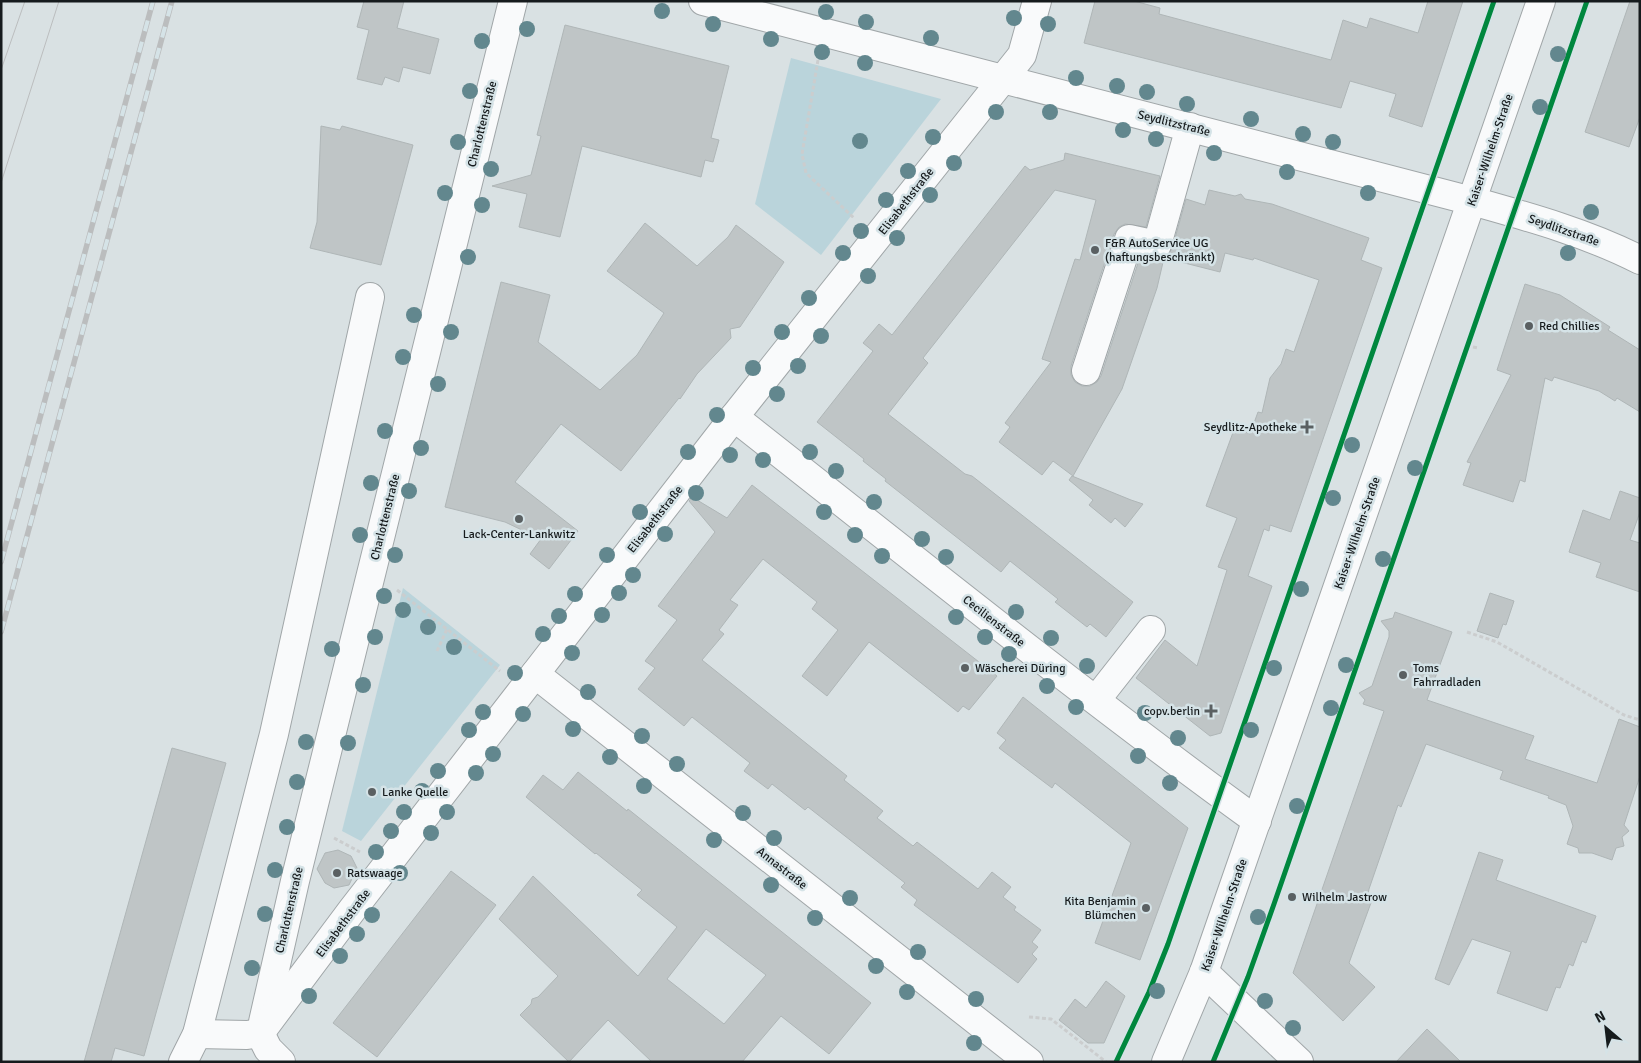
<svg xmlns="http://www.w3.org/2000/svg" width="1641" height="1063" font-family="Signika,sans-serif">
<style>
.green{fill:#bad4db}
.building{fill:#bfc5c6;stroke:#afb6b7;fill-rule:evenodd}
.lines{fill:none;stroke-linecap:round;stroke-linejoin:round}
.minor-casing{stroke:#a0a6a8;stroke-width:30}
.major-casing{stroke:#a0a6a8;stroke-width:30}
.path{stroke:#cbcdce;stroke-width:3;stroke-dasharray:4 2.5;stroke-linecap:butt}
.minor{stroke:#f9fafb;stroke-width:28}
.major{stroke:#f9fafb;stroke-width:28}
.tram{stroke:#bbbdbe;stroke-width:1}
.rail-casing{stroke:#bbbdbe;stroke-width:5.5}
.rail{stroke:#d5e3e7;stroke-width:4;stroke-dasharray:11;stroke-linecap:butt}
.cycleway-casing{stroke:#d5e3e7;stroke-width:8}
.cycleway{stroke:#00873e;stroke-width:5}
.tree{fill:#62878e}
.poi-dot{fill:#5a6062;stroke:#d5e3e7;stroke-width:2}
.labels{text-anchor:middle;stroke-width:5;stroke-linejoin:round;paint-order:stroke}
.street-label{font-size:12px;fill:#161b1d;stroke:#d5e3e7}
.poi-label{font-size:12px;fill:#161b1d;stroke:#d5e3e7;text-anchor:start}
</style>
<rect width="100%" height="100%" fill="#d9e1e3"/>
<!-- green -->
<g class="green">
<polygon points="791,58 941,99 821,255 755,204"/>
<polygon points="403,588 500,665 361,841 342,831"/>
</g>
<!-- building -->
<g class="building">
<polygon points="364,1 404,1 397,28 439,39 430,74 403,67 399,82 385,77 382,85 357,79 369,30 357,27"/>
<polygon points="1095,1 1134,1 1160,8 1159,14 1331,60 1343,20 1367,28 1370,18 1418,33 1428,1 1463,1 1422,127 1389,116 1396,94 1350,81 1341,108 1084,43"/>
<polygon points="1630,1 1640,1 1640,117 1629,147 1585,132"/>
<polygon points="565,25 729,66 711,138 719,140 713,162 705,160 701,177 582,146 560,237 519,227 527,194 492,186 531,175 541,136 537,135"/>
<polygon points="321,126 340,130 342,126 413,145 381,265 310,248 317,222"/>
<polygon points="1065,153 1160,176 1146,227 1125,224 1119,227 1114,234 1071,366 1071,375 1075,382 1082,386 1090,386 1097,382 1101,376 1140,257 1154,260 1164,258 1157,288 1122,389 1073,476 1053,461 1042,475 999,442 1010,427 1005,423 1051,362 1042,359 1075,259 1080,260 1096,200 1055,190 923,358 928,363 888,414 965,474 972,476 1133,602 1106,637 1090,624 1087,627 1055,602 1058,599 1010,561 1001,572 885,481 886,479 863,461 864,459 817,422 873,351 863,343 879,324 892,335 1025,166 1030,170 1064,160"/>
<polygon points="1209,190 1235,196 1241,194 1245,199 1272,204 1369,238 1361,260 1382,268 1291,532 1270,525 1269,531 1264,529 1248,576 1272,586 1221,733 1210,736 1136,678 1165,640 1197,666 1227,570 1218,567 1237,518 1206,506 1235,427 1250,434 1258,412 1262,413 1270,378 1281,364 1286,349 1294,352 1319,280 1254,258 1253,260 1225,253 1220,272 1165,258 1172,249 1186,199 1205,205"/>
<polygon points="645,223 697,266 728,237 736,225 784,262 740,327 730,329 731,338 697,374 680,399 679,398 621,471 561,424 515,482 578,531 549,569 530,554 541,539 505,522 445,507 501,282 550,295 538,342 600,390 637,355 664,313 607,271"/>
<polygon points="1525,284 1560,295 1610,327 1608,330 1640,350 1640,412 1617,398 1615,401 1599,391 1554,377 1552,381 1545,378 1525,482 1520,480 1513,502 1463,485 1471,463 1467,462 1511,375 1497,370"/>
<polygon points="1072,476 1131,500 1143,504 1125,527 1115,518 1111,523 1089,505 1093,500 1069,480"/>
<polygon points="752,485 997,676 969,710 963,706 958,712 869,642 827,696 802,676 838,630 812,609 817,602 763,559 730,600 738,605 719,630 724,634 702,660 847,776 844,780 883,811 877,818 913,846 917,842 978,889 992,872 1011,887 1003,897 1016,907 1014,910 1041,930 1032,942 1038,947 1032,954 1037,959 1018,983 914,905 917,900 901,887 905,883 808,807 805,810 772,784 768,789 744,771 750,763 692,717 684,726 638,689 655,668 645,661 677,620 658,606 715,532 689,501 692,497 727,518"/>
<polygon points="1620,491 1640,498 1640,512 1630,540 1640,543 1640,592 1596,577 1601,563 1569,552 1583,510 1610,520"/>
<polygon points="1490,593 1514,601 1506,625 1503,624 1498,638 1477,631"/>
<polygon points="1395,612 1452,632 1427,700 1534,736 1525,759 1597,783 1619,719 1640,727 1640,776 1624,825 1629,831 1622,837 1624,846 1616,848 1612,860 1592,853 1579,853 1578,848 1567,844 1573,826 1566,805 1548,798 1549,796 1500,779 1503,771 1426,744 1401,807 1398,805 1369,889 1367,898 1372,900 1349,963 1375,987 1343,1021 1293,973 1384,711 1363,704 1365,700 1359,693 1372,686 1389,637 1389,631 1381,621 1393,618"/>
<polygon points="1023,697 1188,828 1140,960 1095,943 1131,843 1055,783 1052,788 999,748 1006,740 997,733"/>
<polygon points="172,748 226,763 144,1056 115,1048 111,1062 84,1062"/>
<path d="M578,772L627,811L628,809L871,1003L829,1054L781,1016L742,1062H652L608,1020L569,1062L520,1015L531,1004L532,999L538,997L558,976L499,919L533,876L638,976L677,927L637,895L642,890L596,853L595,854L526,797L543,775L563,790ZM706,929L766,975L724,1024L667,979Z"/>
<polygon points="338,850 351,856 357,868 349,885 334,888 325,883 317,869 325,853"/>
<polygon points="1479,852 1503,860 1496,880 1596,916 1586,943 1582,941 1573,966 1569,964 1560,988 1556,987 1547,1011 1497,993 1511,952 1472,939 1449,985 1435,979"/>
<polygon points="451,871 496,905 377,1057 333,1023"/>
<polygon points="1106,981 1125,996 1104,1043 1088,1043 1059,1020 1075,999 1086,1008"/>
<polygon points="1427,1029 1461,1062 1396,1062"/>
</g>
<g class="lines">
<!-- minor casing -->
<g class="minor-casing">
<g id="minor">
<path d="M703,1L1472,201C1529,217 1587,233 1640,260"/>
<polyline points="1086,371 1129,239 1157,245 1190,127"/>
<path d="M734,417C907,553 1079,692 1257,821"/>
<polyline points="535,674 1029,1062"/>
<polyline points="1096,700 1151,630"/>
<polyline points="1204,972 1299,1062"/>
<polyline points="263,1022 295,881 513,1"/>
<polyline points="260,1033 352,910 734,417 1022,55 1037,1"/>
<polyline points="260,1033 268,1049 281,1062"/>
<polyline points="197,1034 247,1035 260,1033"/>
<polyline points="183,1062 197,1034 274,734 370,297"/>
</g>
</g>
<!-- major casing -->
<g class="major-casing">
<polyline id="major" points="1166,1062 1204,972 1541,1"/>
</g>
<!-- path -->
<g class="path">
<polyline points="818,60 802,154 806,173 854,218"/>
<polyline points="1473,347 1478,348"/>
<polyline points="397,590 500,671"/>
<polyline points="1467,632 1497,642 1624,715 1640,720"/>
<polyline points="437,651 447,629"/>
<polyline points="334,838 360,852"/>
<polyline points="1029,1017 1051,1019 1106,1062"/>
</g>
<!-- minor -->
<use href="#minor" class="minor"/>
<!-- major -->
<use href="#major" class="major"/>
<!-- tram -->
<g class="tram">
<polyline points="1,70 25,1"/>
<polyline points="1,183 59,1"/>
</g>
<!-- rail casing -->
<g class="rail-casing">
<g id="rail">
<polyline points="1,562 153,1"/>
<polyline points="1,632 172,1"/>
</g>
</g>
<!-- rail -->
<use href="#rail" class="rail"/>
<!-- cycleway casing -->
<g class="cycleway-casing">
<g id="cycleway">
<polyline points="1116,1062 1149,992 1168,944 1494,1"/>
<polyline points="1213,1062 1248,977 1274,904 1587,1"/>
</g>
</g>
<!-- cycleway -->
<use href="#cycleway" class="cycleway"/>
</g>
<!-- trees -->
<g class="tree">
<circle cx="662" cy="11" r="8"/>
<circle cx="826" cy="12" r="8"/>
<circle cx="1014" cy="18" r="8"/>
<circle cx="866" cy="22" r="8"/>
<circle cx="713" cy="24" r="8"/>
<circle cx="1048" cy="24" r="8"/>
<circle cx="527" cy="29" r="8"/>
<circle cx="931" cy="38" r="8"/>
<circle cx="771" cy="39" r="8"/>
<circle cx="482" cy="41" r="8"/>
<circle cx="822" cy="52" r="8"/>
<circle cx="1558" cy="54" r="8"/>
<circle cx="865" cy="63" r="8"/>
<circle cx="1076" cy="78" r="8"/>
<circle cx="1117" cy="86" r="8"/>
<circle cx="470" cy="91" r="8"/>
<circle cx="1147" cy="92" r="8"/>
<circle cx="1187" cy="104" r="8"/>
<circle cx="1540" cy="107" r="8"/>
<circle cx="996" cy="112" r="8"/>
<circle cx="1050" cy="112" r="8"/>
<circle cx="1251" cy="119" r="8"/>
<circle cx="1123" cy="130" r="8"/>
<circle cx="1303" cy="134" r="8"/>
<circle cx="933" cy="137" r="8"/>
<circle cx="1156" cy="139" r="8"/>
<circle cx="860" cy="141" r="8"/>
<circle cx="458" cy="142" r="8"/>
<circle cx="1333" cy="142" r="8"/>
<circle cx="1214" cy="153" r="8"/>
<circle cx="954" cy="163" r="8"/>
<circle cx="491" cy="169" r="8"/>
<circle cx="908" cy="171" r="8"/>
<circle cx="1287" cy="172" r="8"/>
<circle cx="445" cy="193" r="8"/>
<circle cx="1368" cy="193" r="8"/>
<circle cx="930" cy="195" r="8"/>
<circle cx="886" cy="200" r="8"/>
<circle cx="482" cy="205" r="8"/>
<circle cx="1591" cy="212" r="8"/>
<circle cx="861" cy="231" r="8"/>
<circle cx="897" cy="238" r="8"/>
<circle cx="843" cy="253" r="8"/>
<circle cx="1568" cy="253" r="8"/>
<circle cx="468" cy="257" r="8"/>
<circle cx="868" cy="276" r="8"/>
<circle cx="809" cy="298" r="8"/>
<circle cx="414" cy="315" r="8"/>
<circle cx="451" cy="332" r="8"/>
<circle cx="782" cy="332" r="8"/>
<circle cx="821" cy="336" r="8"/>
<circle cx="403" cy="357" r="8"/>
<circle cx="798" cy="366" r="8"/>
<circle cx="753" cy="368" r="8"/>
<circle cx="438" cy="384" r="8"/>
<circle cx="777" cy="394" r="8"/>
<circle cx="717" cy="415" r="8"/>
<circle cx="385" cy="431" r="8"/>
<circle cx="1352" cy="445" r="8"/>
<circle cx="421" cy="448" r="8"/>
<circle cx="688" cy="452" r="8"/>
<circle cx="810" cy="452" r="8"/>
<circle cx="730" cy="455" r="8"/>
<circle cx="763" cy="460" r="8"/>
<circle cx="1415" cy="468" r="8"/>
<circle cx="836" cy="471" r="8"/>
<circle cx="371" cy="483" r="8"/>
<circle cx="409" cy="491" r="8"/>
<circle cx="696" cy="493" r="8"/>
<circle cx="1333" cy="498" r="8"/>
<circle cx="874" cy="502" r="8"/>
<circle cx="640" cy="512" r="8"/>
<circle cx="824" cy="512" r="8"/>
<circle cx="665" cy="534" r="8"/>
<circle cx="360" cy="535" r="8"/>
<circle cx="855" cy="535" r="8"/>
<circle cx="922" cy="539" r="8"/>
<circle cx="395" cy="555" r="8"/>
<circle cx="607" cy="555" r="8"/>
<circle cx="882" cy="556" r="8"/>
<circle cx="946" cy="557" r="8"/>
<circle cx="1383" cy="559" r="8"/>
<circle cx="633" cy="575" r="8"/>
<circle cx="1301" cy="589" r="8"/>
<circle cx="619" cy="593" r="8"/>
<circle cx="575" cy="594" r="8"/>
<circle cx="384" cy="596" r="8"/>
<circle cx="403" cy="610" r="8"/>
<circle cx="1016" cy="612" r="8"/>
<circle cx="602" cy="615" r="8"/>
<circle cx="559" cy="616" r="8"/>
<circle cx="956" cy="617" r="8"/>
<circle cx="428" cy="627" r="8"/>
<circle cx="543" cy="634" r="8"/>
<circle cx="375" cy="637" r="8"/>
<circle cx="985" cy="637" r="8"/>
<circle cx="1051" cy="638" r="8"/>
<circle cx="454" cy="647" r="8"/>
<circle cx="332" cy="649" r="8"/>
<circle cx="572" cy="653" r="8"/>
<circle cx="1009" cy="654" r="8"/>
<circle cx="1346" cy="665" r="8"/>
<circle cx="1087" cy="666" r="8"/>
<circle cx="1274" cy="668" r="8"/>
<circle cx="515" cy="673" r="8"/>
<circle cx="363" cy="685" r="8"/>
<circle cx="1047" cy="686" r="8"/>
<circle cx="588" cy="692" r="8"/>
<circle cx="1076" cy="707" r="8"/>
<circle cx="1331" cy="708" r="8"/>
<circle cx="483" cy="712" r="8"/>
<circle cx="1145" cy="713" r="8"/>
<circle cx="523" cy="714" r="8"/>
<circle cx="573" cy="729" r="8"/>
<circle cx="469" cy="730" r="8"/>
<circle cx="1251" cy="730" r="8"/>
<circle cx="642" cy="736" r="8"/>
<circle cx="1178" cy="738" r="8"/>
<circle cx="306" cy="742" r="8"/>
<circle cx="348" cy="743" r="8"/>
<circle cx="493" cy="754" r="8"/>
<circle cx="1138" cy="756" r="8"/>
<circle cx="610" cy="757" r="8"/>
<circle cx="677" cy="764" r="8"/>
<circle cx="438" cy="771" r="8"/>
<circle cx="476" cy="773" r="8"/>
<circle cx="297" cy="782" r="8"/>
<circle cx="1170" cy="783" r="8"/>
<circle cx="644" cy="786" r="8"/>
<circle cx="422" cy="791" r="8"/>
<circle cx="1297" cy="806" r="8"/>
<circle cx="404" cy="812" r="8"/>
<circle cx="447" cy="812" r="8"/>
<circle cx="743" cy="813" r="8"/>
<circle cx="287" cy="827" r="8"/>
<circle cx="391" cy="831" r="8"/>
<circle cx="431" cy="833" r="8"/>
<circle cx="774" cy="838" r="8"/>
<circle cx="714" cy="840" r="8"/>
<circle cx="376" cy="852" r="8"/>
<circle cx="275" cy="870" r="8"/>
<circle cx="400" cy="873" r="8"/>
<circle cx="771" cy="885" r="8"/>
<circle cx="850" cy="898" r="8"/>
<circle cx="265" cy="914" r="8"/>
<circle cx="372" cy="915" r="8"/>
<circle cx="1258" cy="917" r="8"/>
<circle cx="815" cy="918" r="8"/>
<circle cx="357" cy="934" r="8"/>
<circle cx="918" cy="952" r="8"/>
<circle cx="340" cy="956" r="8"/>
<circle cx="876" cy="966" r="8"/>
<circle cx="252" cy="968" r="8"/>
<circle cx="1157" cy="991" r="8"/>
<circle cx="907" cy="992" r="8"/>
<circle cx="309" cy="996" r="8"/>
<circle cx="976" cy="999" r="8"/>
<circle cx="1265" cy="1001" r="8"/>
<circle cx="1293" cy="1028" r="8"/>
<circle cx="974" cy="1043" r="8"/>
</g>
<!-- markers -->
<g class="poi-dot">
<circle cx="1095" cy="250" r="5"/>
<circle cx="1529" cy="326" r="5"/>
<path d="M1304.5 419.5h5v5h5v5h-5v5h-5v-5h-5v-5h5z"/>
<circle cx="519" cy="519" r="5"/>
<circle cx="965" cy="668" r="5"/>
<circle cx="1403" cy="675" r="5"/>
<path d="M1208.5 703.5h5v5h5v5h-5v5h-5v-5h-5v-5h5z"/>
<circle cx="372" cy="792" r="5"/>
<circle cx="337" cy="873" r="5"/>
<circle cx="1292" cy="897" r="5"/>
<circle cx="1146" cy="908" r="5"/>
</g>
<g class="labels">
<!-- street labels -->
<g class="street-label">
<text transform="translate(1174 123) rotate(14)" y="4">Seydlitzstraße</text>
<text transform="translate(482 124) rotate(-76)" y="4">Charlottenstraße</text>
<text transform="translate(1490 150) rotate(-71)" y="4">Kaiser-Wilhelm-Straße</text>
<text transform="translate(906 201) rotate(-52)" y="4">Elisabethstraße</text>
<text transform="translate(1564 230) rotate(19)" y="4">Seydlitzstraße</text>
<text transform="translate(385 517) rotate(-76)" y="4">Charlottenstraße</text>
<text transform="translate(655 519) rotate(-52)" y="4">Elisabethstraße</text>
<text transform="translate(1357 533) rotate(-71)" y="4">Kaiser-Wilhelm-Straße</text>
<text transform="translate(994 621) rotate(38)" y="4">Cecilienstraße</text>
<text transform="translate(782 868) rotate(38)" y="4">Annastraße</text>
<text transform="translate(289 910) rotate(-77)" y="4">Charlottenstraße</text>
<text transform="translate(1224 915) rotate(-71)" y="4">Kaiser-Wilhelm-Straße</text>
<text transform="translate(343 923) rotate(-53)" y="4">Elisabethstraße</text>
</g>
<!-- poi labels -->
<g class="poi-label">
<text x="1105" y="247">F&amp;R AutoService UG<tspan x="1105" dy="14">(haftungsbeschränkt)</tspan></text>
<text x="1539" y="330">Red Chillies</text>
<text x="1297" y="431" text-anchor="end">Seydlitz-Apotheke</text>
<text x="519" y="538" text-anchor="middle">Lack-Center-Lankwitz</text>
<text x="975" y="672">Wäscherei Düring</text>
<text x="1413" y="672">Toms<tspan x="1413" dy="14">Fahrradladen</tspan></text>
<text x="1200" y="715" text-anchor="end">copv.berlin</text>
<text x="382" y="796">Lanke Quelle</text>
<text x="347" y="877">Ratswaage</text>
<text x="1302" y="901">Wilhelm Jastrow</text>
<text x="1136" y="905" text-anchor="end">Kita Benjamin<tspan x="1136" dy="14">Blümchen</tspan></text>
</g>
</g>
<!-- border -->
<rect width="1641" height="1063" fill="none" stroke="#161b1d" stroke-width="5"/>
<!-- north arrow -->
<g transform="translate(1606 1028) rotate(332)" stroke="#d5e3e7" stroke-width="4" paint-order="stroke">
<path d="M0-4L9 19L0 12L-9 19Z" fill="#161b1d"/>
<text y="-8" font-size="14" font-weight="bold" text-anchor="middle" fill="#161b1d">N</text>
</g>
</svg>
